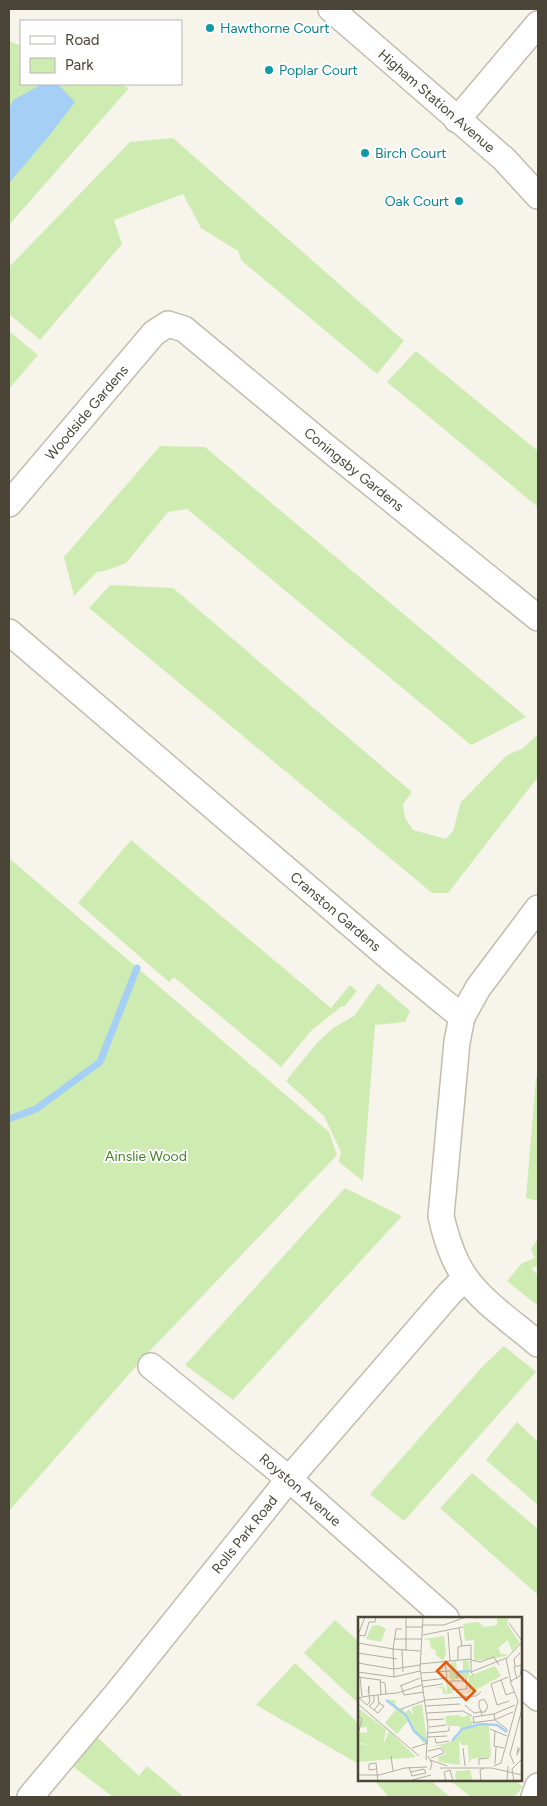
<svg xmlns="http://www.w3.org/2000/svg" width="547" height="1806" font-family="Figtree,sans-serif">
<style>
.green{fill:#ceecb2}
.water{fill:#a5cff5}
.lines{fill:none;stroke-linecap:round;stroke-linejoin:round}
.stream{stroke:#a5cff5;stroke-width:7}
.minor-casing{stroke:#c3bcad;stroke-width:28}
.minor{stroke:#fff;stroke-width:25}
.culture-dot{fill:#0f9aa8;stroke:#fff;stroke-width:2}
.labels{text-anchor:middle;stroke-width:4;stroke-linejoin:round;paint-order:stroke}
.culture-label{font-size:14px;fill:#0d838f;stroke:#fff;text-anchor:start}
.street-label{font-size:14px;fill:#4b4538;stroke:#fff}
.park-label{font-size:14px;fill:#438226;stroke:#fff}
.inset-river{fill:none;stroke:#a5cff5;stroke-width:2.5}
.inset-road{fill:none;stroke:#b2aea3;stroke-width:1}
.view{fill:#e8590c;fill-opacity:0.15;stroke:#e8590c;stroke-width:2.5}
.inset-edge{fill:none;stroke:#4b4538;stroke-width:2.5}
</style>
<rect width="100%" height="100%" fill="#f6f4eb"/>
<!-- green -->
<g class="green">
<polygon points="9,41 21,46 21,84 119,84 129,88 9,225"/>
<polygon points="173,138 404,341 377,374 242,261 238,251 201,228 183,194 114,220 122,244 40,340 9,314 9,267 130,142"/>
<polygon points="9,331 38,355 9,389"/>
<polygon points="416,351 538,451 538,507 387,382"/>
<polygon points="160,446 205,447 526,717 471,745 187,509 168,512 126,563 108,570 97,572 74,596 64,557"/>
<polygon points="110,585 173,588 412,792 403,804 405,818 413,830 446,839 453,831 461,802 506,756 523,748 538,734 538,777 448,893 432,893 89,608"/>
<polygon points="131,840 331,1008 350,985 357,991 344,1007 342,1006 312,1030 281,1067 174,977 169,982 78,903"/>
<polygon points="9,858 329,1132 337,1155 145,1356 9,1511"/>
<polygon points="378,983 410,1011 405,1022 375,1025 363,1181 339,1162 341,1152 324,1116 286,1081 316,1044 333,1028 354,1016"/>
<polygon points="536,1078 538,1078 538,1201 526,1198"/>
<polygon points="345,1188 402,1216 233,1400 185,1365"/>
<polygon points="538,1239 538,1266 531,1268 538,1275 538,1306 507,1281 522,1263 535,1258 531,1249"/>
<polygon points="504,1346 536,1372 404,1521 370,1494 483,1366"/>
<polygon points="517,1422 538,1442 538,1505 486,1460"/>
<polygon points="472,1473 538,1529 538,1595 440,1508"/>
<polygon points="335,1620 359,1642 359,1704 304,1653"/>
<polygon points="295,1663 359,1724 359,1760 357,1763 256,1705"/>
<polygon points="95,1735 139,1776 147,1766 184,1797 113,1797 71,1765"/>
<polygon points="374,1780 430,1780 450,1797 389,1797"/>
<polygon points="449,1780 515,1780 523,1787 514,1797 471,1797"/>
</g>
<!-- water -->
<polygon class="water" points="42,84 58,84 75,102 49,136 9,183 9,110 13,100"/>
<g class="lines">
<!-- stream -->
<polyline class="stream" points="9,1119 36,1109 100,1062 137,968"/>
<!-- minor casing -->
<g class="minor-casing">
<g id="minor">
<path id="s1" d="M331,9L504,159L538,196"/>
<polyline points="457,120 538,24"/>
<path id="s2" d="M9,504L154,333L168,324L184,329L325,446L538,618"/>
<path id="s3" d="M9,632L390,958L462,1017"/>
<path d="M538,908L478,988L462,1017L457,1042L441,1216C446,1238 452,1258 465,1277C482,1302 515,1324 538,1344"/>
<path id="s4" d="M151,1366L289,1479L446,1618"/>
<polyline points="521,1683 538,1698"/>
<path id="s5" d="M30,1797L119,1691L289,1479L449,1294L465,1278"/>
<polyline points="534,1797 538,1786"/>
</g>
</g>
<!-- minor -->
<use href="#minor" class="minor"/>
</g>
<!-- markers -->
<g class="culture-dot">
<circle cx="210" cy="28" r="5"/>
<circle cx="269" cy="70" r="5"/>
<circle cx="365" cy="153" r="5"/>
<circle cx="459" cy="201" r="5"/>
</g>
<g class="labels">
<!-- culture labels -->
<g class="culture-label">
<text x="220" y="33">Hawthorne Court</text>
<text x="279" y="75">Poplar Court</text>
<text x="375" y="158">Birch Court</text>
<text x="449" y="206" text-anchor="end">Oak Court</text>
</g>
<!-- street labels -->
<g class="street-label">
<text dy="5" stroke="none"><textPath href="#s1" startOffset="140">Higham Station Avenue</textPath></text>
<text dy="5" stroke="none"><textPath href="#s2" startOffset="120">Woodside Gardens</textPath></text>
<text dy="5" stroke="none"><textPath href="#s2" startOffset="478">Coningsby Gardens</textPath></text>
<text dy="5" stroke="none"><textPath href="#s3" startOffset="430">Cranston Gardens</textPath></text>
<text dy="5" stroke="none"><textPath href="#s4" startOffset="194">Royston Avenue</textPath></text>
<text dy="5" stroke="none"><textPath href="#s5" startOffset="339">Rolls Park Road</textPath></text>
</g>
<!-- park labels -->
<g class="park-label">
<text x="146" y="1161">Ainslie Wood</text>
</g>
</g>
<!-- overview -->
<g transform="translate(358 1617)">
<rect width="164" height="164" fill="#f6f4eb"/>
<path d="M139,0H151L149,7L162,26L154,34L150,23L140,31L143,37H148L149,39L116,44V23L107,24L105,7L121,5L126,10L139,8ZM21,8L28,12L23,25L8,22L14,9ZM86,19L88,37L85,44L78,38L77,32H73L72,24L66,22ZM105,43L111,44V59L137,49L143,59L114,75L113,72L112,75L85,77L84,71H78L85,69L89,76L88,62L95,76L111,74L110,60L94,63L91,61L92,47L98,44L99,54L105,53ZM29,83H37L38,90L46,92L45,94L47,96L51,92L55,98L54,90L64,87L69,125L65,126L50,104L39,117L27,106L38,92ZM0,91L28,112L25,129L31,114L58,140L0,145V127L16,128L0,126L1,115L9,116V110L0,111ZM101,98L104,100L112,98L114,109L134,107L131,109L133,140L113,142L111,147L110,128H104L101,124L102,148L81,145L80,140L88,137L83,129L71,130L93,125L103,112L101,109H89L87,99ZM112,153L115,164H100L97,160L98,154Z" fill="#ceecb2"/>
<path class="inset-river" d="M99,61V55L112,54M28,83L48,98L56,114L69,125M94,124L104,112L122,107L139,108L149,115"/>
<path class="inset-road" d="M28,0H55M65,0L62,51L70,109L68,143M48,1V34M151,6L164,24M65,8H86L108,0L120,1M48,10H65M101,11L104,29M44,12H38L35,32L62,34M90,15L92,44M0,18L7,19L11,5H17L18,0M0,18L7,0M65,18L105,10M36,22H64M0,26L35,32L36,60M104,29L113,28V55L115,58M44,33L45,55M0,36L39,42M100,43V30L104,29M113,43L122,45L136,40L141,48M87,45L89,61M0,46L35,52M62,47L113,42M157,49L156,42L162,36M36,52L62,48M0,55L36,60L62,54M113,55L148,41M63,56L92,54M0,60L22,63M2,60L4,79M150,60L133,67L139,88L151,84M22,62L23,78M159,62L156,50L164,48M143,63L148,78L156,75M63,64L89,61M92,64H109M152,64L160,84M153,64L162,59L164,46M22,65L27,66L28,77M93,65L95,73L109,72L108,60M153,65L148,42L164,25M43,68L46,78L66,75M42,69L62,61M65,70L85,67M11,76V69L10,75L11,76V79L12,84L9,88L1,81L4,80L11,79L28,77L39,76L64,68M16,78V85L11,89L16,93L21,87L20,78M68,83L118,79L123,75M0,87L61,139M107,88L116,96H117L121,95H127L130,89L126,82L121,84V90L123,94V95L124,98M68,89L102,87M43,92L68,83M16,93L20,96L26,89L21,86M69,96L105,94L114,99M136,97L137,103L150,113M0,99L4,102L0,117M69,103L86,102M113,106L136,103L155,95M116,106L115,100L136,97L157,88M71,110L88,108M132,112L149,119M137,114L136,129L146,131M70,116L91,114V110M70,120L89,119M77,121L78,126L91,124M160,130L159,138L162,131M54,131L70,126M105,131L107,149M70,134L83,131L86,136L73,141M33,139L35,154M70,139L74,147L72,153M72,143L89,149M137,147L138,130M156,147L152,137L164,92M121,148V142L131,141M136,149L143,146L160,84M51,150L54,159L68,156L66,152L53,155M82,151H134L164,158M19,152L11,153V147L18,146L20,164M0,158H21L47,151L69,150M54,163L73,158M88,164L86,155L92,153L95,164M123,164L122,153L126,151M149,164L150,149M156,164L154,152L164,142"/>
<path class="view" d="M88,45L117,74L108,83L79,54Z"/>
<rect width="164" height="164" class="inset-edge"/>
</g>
<!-- border -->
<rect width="547" height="1806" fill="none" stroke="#4b4538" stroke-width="20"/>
<!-- legend -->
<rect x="20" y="20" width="162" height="65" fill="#ffffff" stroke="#b7b5af"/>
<rect x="30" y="36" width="25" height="8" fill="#ffffff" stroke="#b7b5af"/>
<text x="65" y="45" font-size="15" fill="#4b4538">Road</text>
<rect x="30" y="58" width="25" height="15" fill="#ceecb2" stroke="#b7b5af"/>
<text x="65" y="70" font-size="15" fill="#4b4538">Park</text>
</svg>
